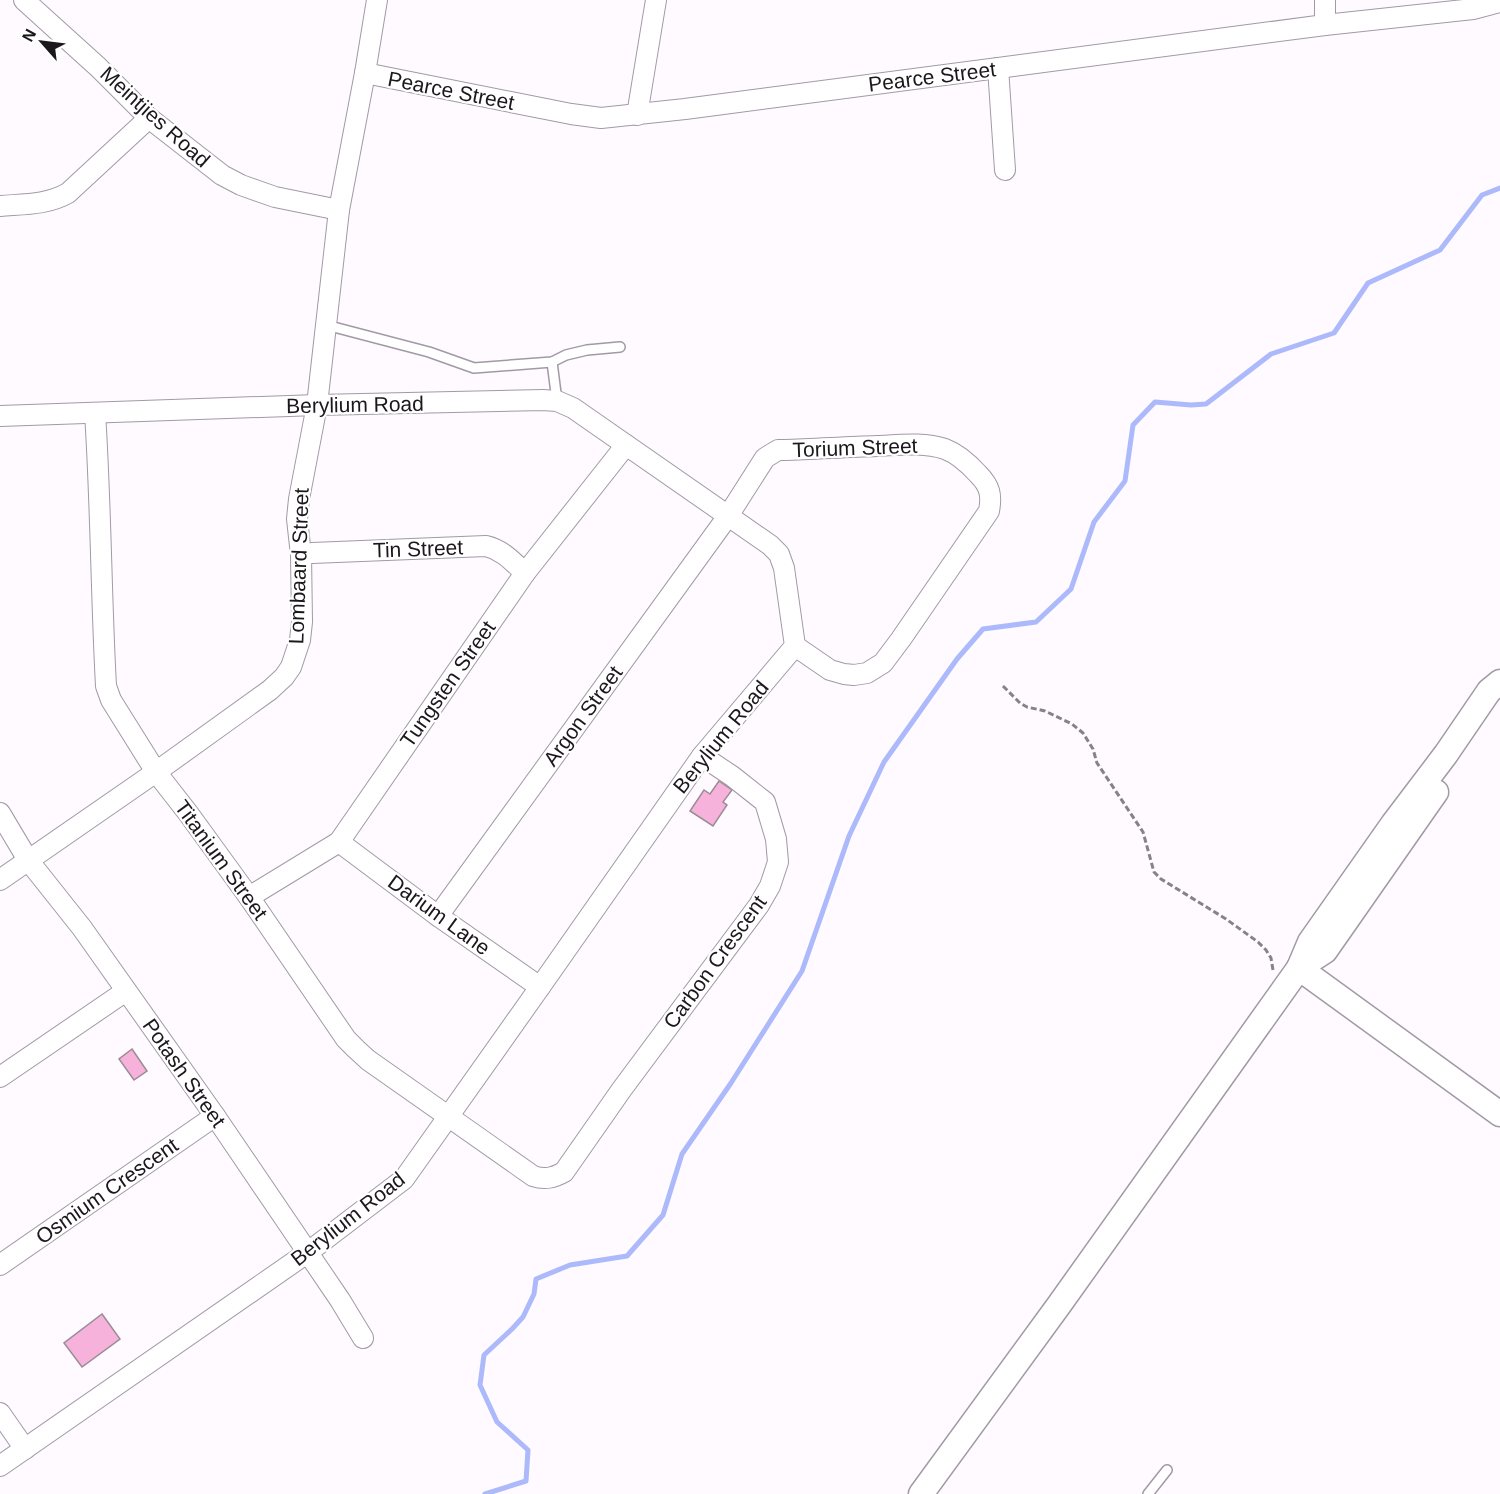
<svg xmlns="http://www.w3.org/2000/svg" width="1500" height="1494" font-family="Helvetica,sans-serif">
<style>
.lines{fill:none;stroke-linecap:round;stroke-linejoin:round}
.stream{stroke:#acb9fb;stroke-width:5}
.building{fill:#f6b2db;stroke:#998c94;stroke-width:1.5}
.service-casing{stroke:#a299a5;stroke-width:12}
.minor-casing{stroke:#a299a5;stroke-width:22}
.tertiary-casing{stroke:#a299a5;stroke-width:27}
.path{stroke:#868287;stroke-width:3;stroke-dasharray:6 3;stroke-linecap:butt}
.service{stroke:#fff;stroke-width:9}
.minor{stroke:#fff;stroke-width:20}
.tertiary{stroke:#fff;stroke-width:24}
.labels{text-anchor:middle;stroke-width:4.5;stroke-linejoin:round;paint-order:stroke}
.street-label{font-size:21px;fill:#1b171c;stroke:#fff}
</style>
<rect width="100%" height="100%" fill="#fefaff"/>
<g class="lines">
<!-- stream -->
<polyline class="stream" points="485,1494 526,1481 528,1450 497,1422 480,1385 484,1355 512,1329 523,1317 534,1294 536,1279 570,1265 627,1256 663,1215 682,1154 731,1083 802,971 849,836 884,762 957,659 983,629 1036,622 1071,589 1094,522 1125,481 1133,425 1155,402 1191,405 1206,404 1271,354 1334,333 1368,283 1440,250 1482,195 1500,188"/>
</g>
<!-- building -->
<g class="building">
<polygon points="719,781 732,790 723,802 727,805 713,826 690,811 704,790 710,794"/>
<polygon points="132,1049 147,1071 134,1080 119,1059"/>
<polygon points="102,1314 120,1339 82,1367 64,1343"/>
</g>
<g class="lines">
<!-- service casing -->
<g class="service-casing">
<g id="service">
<polyline points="326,325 429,352 474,368 552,362 566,355 587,350 620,347"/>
<polyline points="552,362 557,401"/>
<polyline points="1148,1494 1167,1470"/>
</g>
</g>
<!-- minor casing -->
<g class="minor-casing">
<g id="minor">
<polyline points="24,0 98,67 149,118 222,175 241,185 275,197 339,210"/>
<polyline points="1325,0 1325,25"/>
<polyline points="998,68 1005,170"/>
<polyline points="365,73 571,114 601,118 685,109 1325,25 1473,9 1500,2"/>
<polyline points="637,115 656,0"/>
<path d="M0,206C24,204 47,205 68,193L149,118"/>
<path d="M95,413C101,504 101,595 106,686L111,700L156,772L188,813L249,897L346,1039L356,1049L368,1060L533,1176C545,1180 553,1178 564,1172L622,1089L759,905L770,886L778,862L776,839L765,802L732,776L702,756"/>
<polyline points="0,416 317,405 543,400 557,401 573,408 770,545 779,554 784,568 795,646 702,756 540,987 404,1179 307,1253 0,1466"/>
<path d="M301,555L312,553L486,546C503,550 513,562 525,573"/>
<polyline points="0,813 28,860 82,928 215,1116 340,1300 363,1338"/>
<polyline points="339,842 438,916 540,987"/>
<polyline points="0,880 156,772 270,690 284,677 291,667 300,640 302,622 301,555 297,519 299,499 317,405 339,210 365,73 377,0"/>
<polyline points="249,897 339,842 525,573 626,445"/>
<path d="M438,916L728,516L765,458L778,450H784C815,449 846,447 877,446C900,445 923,442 945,449C958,454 969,464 978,474C990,486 992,495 989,511L901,639L883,663L867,673L854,675L844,674L830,670L795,646"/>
<polyline points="0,1077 126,991"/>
<polyline points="0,1265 215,1116"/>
<polyline points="0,1413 25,1449"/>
</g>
</g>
<!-- tertiary casing -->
<g class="tertiary-casing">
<g id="tertiary">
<polyline points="1299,968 1325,951 1436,792"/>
<polyline points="1299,968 1500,1114"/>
<polyline points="921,1494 1059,1305 1299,968 1310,942 1393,824 1446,754 1489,691 1500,682"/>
</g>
</g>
<!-- path -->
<polyline class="path" points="1003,686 1020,703 1027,707 1045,711 1072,724 1083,733 1093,749 1097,763 1143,832 1154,872 1161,879 1226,919 1258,942 1266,950 1271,958 1273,970"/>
<!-- service -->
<use href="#service" class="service"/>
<!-- minor -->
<use href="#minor" class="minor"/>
<!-- tertiary -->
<use href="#tertiary" class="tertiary"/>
</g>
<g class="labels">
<!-- street labels -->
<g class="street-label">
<text transform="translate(932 77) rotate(-7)" y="7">Pearce Street</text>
<text transform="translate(451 91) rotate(11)" y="7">Pearce Street</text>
<text transform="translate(155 117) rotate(42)" y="7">Meintjies Road</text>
<text transform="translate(355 405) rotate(-1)" y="7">Berylium Road</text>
<text transform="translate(855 448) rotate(-2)" y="7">Torium Street</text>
<text transform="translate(418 549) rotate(-2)" y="7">Tin Street</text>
<text transform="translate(299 566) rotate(-88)" y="7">Lombaard Street</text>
<text transform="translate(448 684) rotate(-55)" y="7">Tungsten Street</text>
<text transform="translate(583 716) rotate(-54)" y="7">Argon Street</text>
<text transform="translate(721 737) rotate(-51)" y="7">Berylium Road</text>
<text transform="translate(221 860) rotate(54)" y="7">Titanium Street</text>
<text transform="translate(439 915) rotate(36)" y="7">Darium Lane</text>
<text transform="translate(715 962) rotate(-54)" y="7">Carbon Crescent</text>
<text transform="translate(184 1073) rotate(55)" y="7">Potash Street</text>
<text transform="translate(107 1191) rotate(-35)" y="7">Osmium Crescent</text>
<text transform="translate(348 1219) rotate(-38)" y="7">Berylium Road</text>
</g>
</g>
<!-- north arrow -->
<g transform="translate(42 42) rotate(298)" stroke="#ffffff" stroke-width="4.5" paint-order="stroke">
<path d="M0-4.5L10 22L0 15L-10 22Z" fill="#1b171c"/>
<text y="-9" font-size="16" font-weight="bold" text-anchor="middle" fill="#1b171c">N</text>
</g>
</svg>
